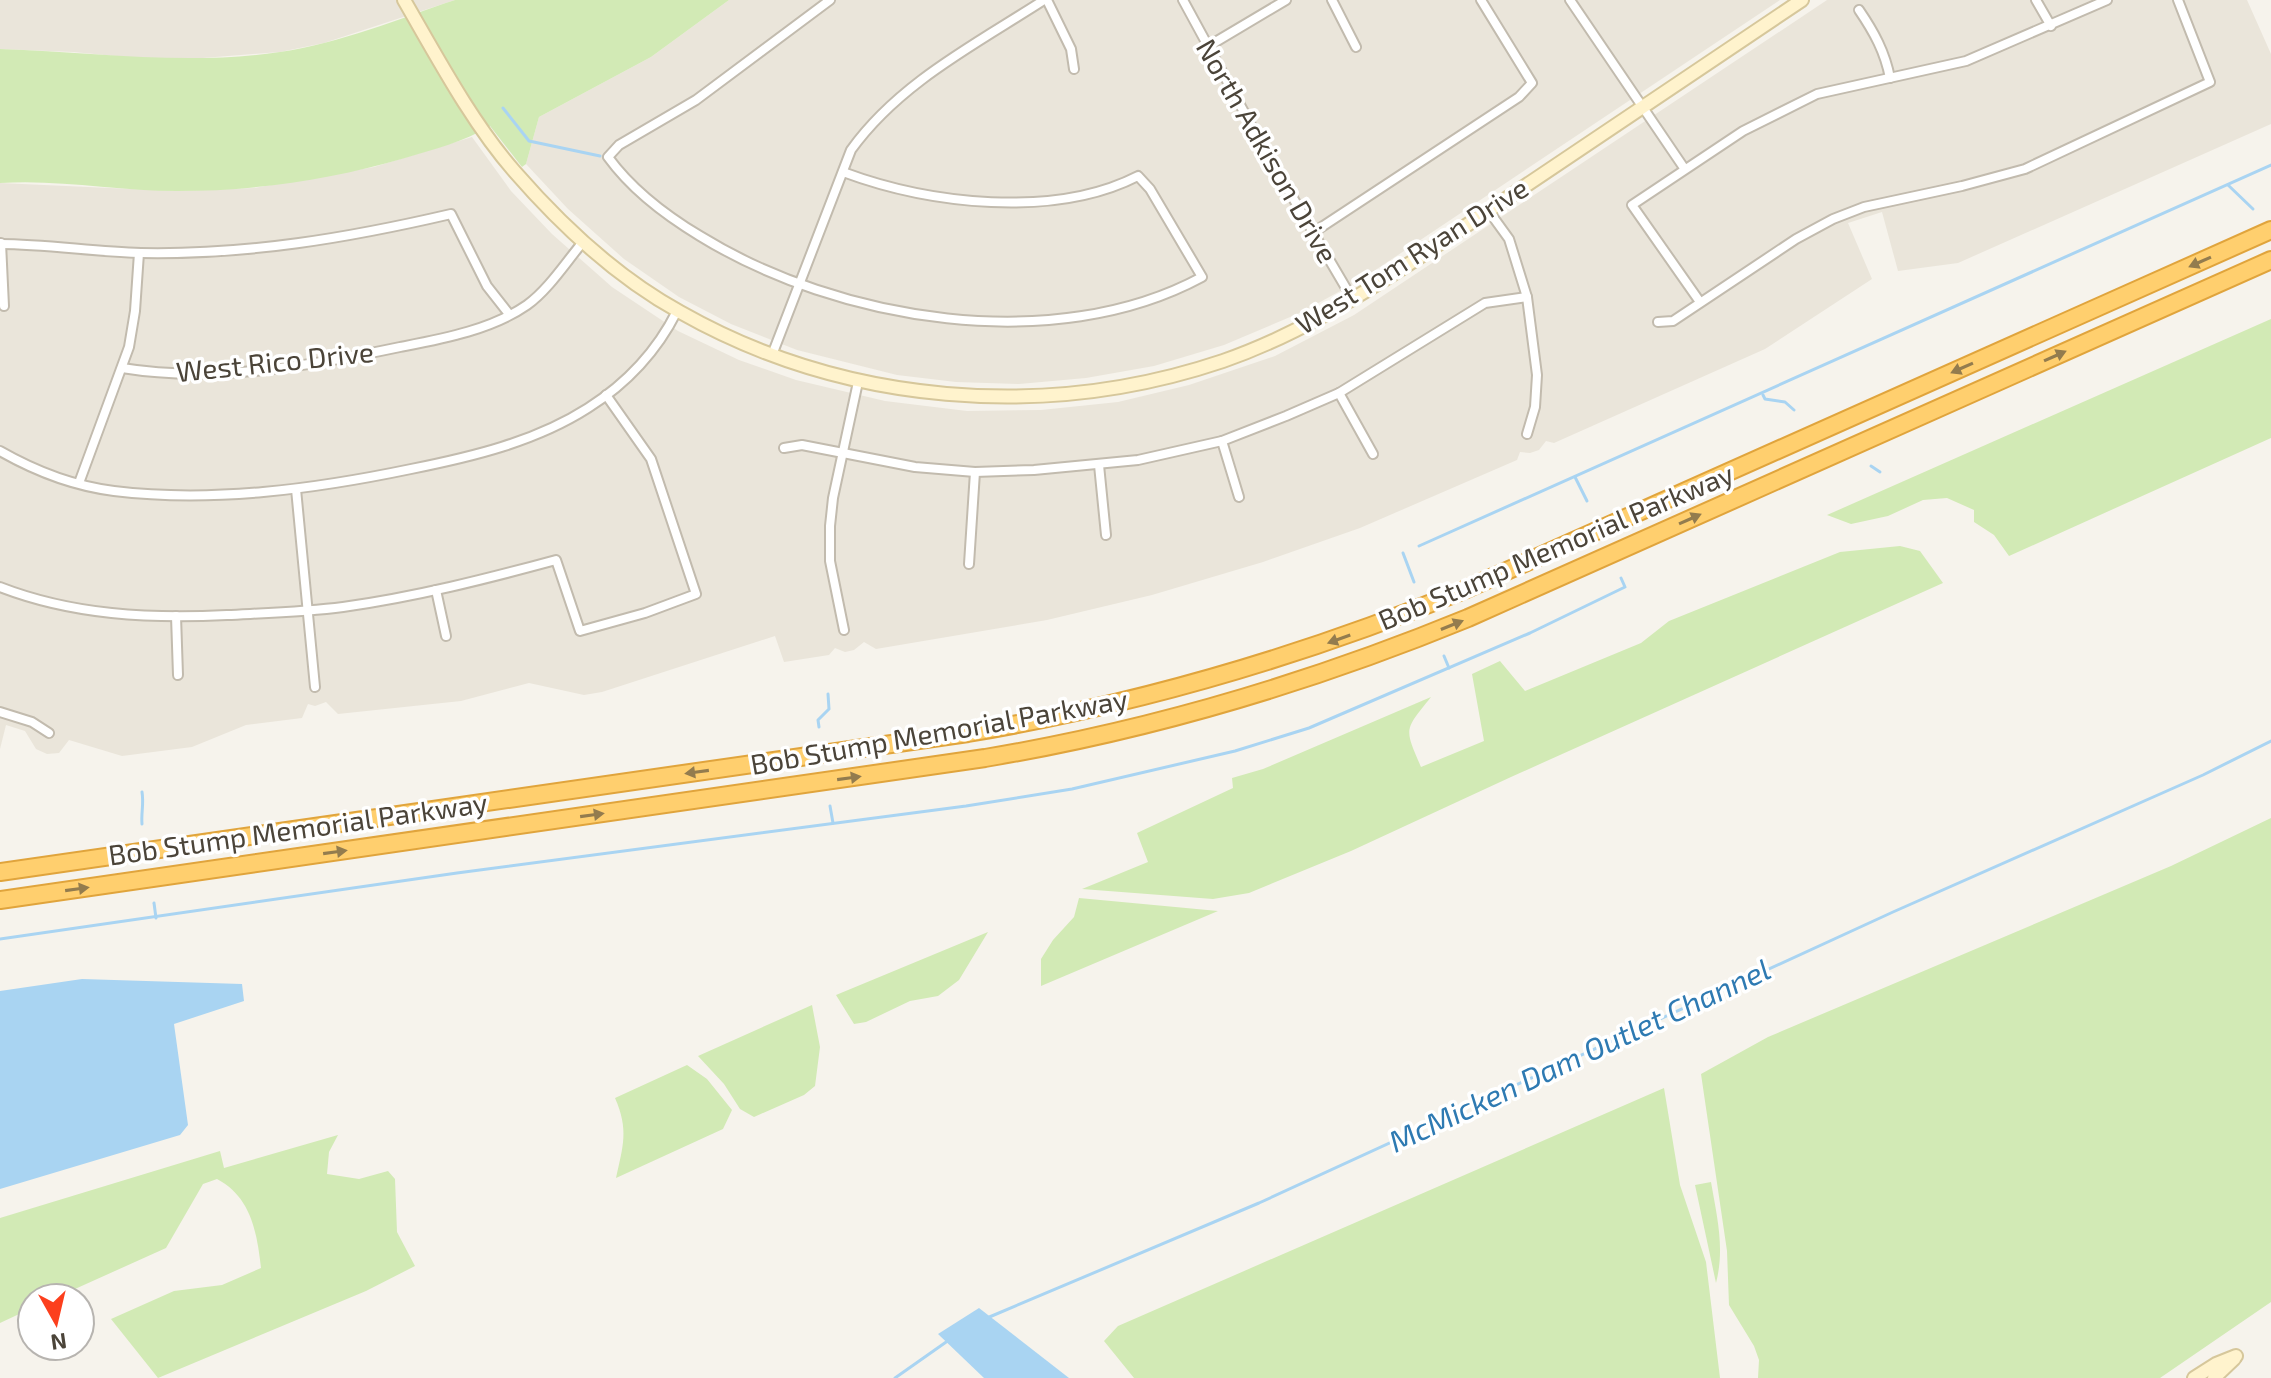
<svg xmlns="http://www.w3.org/2000/svg" width="2271" height="1378" font-family="'Exo 2',sans-serif">
<style>
.residential{fill:#eae5da}
.green{fill:#d2eab5}
.water{fill:#a9d4f2}
.lines{fill:none;stroke-linecap:round;stroke-linejoin:round}
.stream{stroke:#a9d4f2;stroke-width:3}
.street-casing{stroke:#c2bbae;stroke-width:12}
.secondary-casing{stroke:#d6c79b;stroke-width:16}
.highway-casing{stroke:#e0a43c;stroke-width:20}
.street{stroke:#fff;stroke-width:8}
.secondary{stroke:#fff3cd;stroke-width:12}
.highway{stroke:#ffcf6e;stroke-width:16}
.oneway{fill:#937c4e}
.labels{text-anchor:middle;stroke-width:7;stroke-linejoin:round;paint-order:stroke}
.street-label{font-size:28px;fill:#4b4439;stroke:#fff}
.water-label{font-size:30px;font-style:italic;fill:#2e7ab2;stroke:#fff}
</style>
<rect width="100%" height="100%" fill="#f6f3ec"/>
<!-- residential -->
<g class="residential">
<polygon points="0,0 455,0 324,43 280,52 203,58 138,58 73,52 0,49"/>
<polygon points="729,0 1780,0 1362,279 1302,312 1224,345 1154,366 1086,378 1019,384 956,382 897,375 797,350 731,324 679,297 624,259 568,209 526,164 539,117 651,57"/>
<polygon points="1827,0 2247,0 2271,54 2271,124 1958,263 1898,271 1882,212 1848,223 1872,279 1765,349 1554,443 1546,441 1539,450 1530,453 1520,452 1517,460 1360,528 1263,562 1152,595 1047,620 876,649 864,642 854,650 845,652 835,648 829,655 784,662 775,636 602,692 584,695 529,683 461,701 338,714 326,702 315,706 308,704 302,718 246,725 192,747 122,756 69,740 59,753 47,754 36,749 25,731 6,725 0,749 0,183 176,191 254,188 374,167 472,137 511,191 552,234 612,287 678,331 739,360 796,380 885,401 967,411 1041,410 1118,402 1189,385 1275,356 1354,315"/>
</g>
<!-- green -->
<g class="green">
<path d="M455,0H729L651,57L539,117L526,164L522,167L490,126C464,142 434,149 405,158C330,180 255,191 177,191C118,191 59,179 0,183V49C93,52 187,66 280,52C341,43 398,19 455,0Z"/>
<polygon points="2271,319 2271,438 2009,556 1994,535 1974,522 1974,510 1947,498 1923,500 1888,516 1851,524 1827,515"/>
<path d="M1900,546L1920,551L1943,583L1511,777L1351,851L1249,893L1213,899L1082,889L1148,862L1137,833L1233,788L1232,778L1263,769L1431,697C1404,731 1404,727 1421,767L1484,741L1472,674L1500,661L1525,691L1641,643L1669,621L1840,552Z"/>
<polygon points="2271,818 2271,1302 2160,1378 1758,1378 1759,1360 1754,1346 1729,1305 1727,1251 1701,1074 1768,1037 2171,866"/>
<polygon points="1079,898 1218,911 1041,986 1041,959 1053,940 1074,917"/>
<polygon points="988,932 959,980 938,996 910,1001 866,1022 854,1024 836,995"/>
<polygon points="812,1005 820,1047 815,1086 804,1095 754,1117 740,1109 724,1084 698,1056"/>
<path d="M687,1065L707,1079L732,1110L723,1129L616,1178C623,1146 629,1130 615,1098Z"/>
<polygon points="1664,1088 1680,1185 1706,1262 1720,1378 1134,1378 1104,1341 1118,1326"/>
<path d="M338,1135L329,1152L327,1174L359,1179L388,1171L395,1179L397,1232L415,1266L366,1291L158,1378L111,1319L174,1291L222,1285L261,1268C257,1232 251,1197 217,1179L203,1184L166,1248L55,1298H32V1308L0,1323V1218L220,1151L224,1168Z"/>
<path d="M1711,1182C1717,1217 1725,1248 1716,1283L1695,1185Z"/>
</g>
<!-- water -->
<g class="water">
<polygon points="82,979 242,984 244,1001 174,1024 188,1125 180,1135 0,1189 0,991"/>
<polygon points="979,1308 1069,1378 984,1378 938,1334"/>
</g>
<g class="lines">
<!-- stream -->
<g class="stream">
<polyline points="503,108 529,141 600,156"/>
<polyline points="2228,185 2253,209"/>
<polyline points="1763,395 1765,399 1785,402 1794,410"/>
<polyline points="1871,466 1880,472"/>
<polyline points="1575,477 1587,501"/>
<polyline points="1419,546 2271,165"/>
<polyline points="1403,553 1414,582"/>
<polyline points="1444,656 1449,668"/>
<polyline points="819,727 818,720 829,709 828,694"/>
<polyline points="830,806 833,823"/>
<path d="M142,824C141,813 144,804 142,792"/>
<polyline points="154,903 156,918"/>
<polyline points="0,939 457,873 966,806 1072,789 1235,751 1309,728 1530,633 1625,587 1621,578"/>
<polyline points="987,1318 1259,1203 1893,912 2203,775 2271,741"/>
<polyline points="895,1378 949,1340"/>
</g>
<!-- street casing -->
<g class="street-casing">
<g id="street">
<path d="M830,0L696,100L619,145L608,157C632,190 665,215 700,236C838,321 1054,357 1202,277L1150,189L1138,176C1054,219 929,204 843,172"/>
<polyline points="1047,0 1071,49 1074,69"/>
<polyline points="1183,0 1263,147 1353,300"/>
<polyline points="1332,0 1356,47"/>
<polyline points="1570,0 1684,168"/>
<polyline points="2036,0 2051,26"/>
<path d="M1859,10C1874,32 1885,52 1890,78"/>
<polyline points="1207,47 1286,0"/>
<polyline points="1488,210 1509,239 1527,297 1537,375 1535,407 1527,434"/>
<polyline points="1314,232 1519,97 1532,83 1481,0"/>
<polyline points="1,243 4,306"/>
<path d="M0,244C47,244 94,252 141,253C247,255 348,238 451,214L487,286L509,314"/>
<polyline points="1700,302 1632,205 1743,131 1817,94 1966,61 2107,0"/>
<polyline points="1658,322 1673,321 1796,239 1833,219 1864,207 1962,186 2025,169 2210,82 2178,0"/>
<path d="M772,355L851,150C899,83 976,44 1044,0"/>
<path d="M122,368C213,383 310,366 400,347C441,339 491,330 527,305C549,289 566,262 583,242"/>
<polyline points="1339,393 1373,454"/>
<polyline points="1222,441 1239,497"/>
<polyline points="784,448 802,445 915,467 975,472 1034,470 1138,460 1222,441 1286,416 1339,393 1485,303 1527,297"/>
<path d="M0,451C35,471 74,486 114,491C212,503 315,489 411,469C471,457 535,442 588,408C626,384 657,351 677,311"/>
<polyline points="1099,465 1106,535"/>
<polyline points="79,483 129,347 135,311 139,253"/>
<polyline points="296,489 315,687"/>
<polyline points="969,564 975,472"/>
<path d="M0,587C72,615 150,619 227,615C266,613 305,612 343,607C415,597 486,579 556,560L580,631L645,613L696,594L651,459L606,395"/>
<polyline points="436,590 446,636"/>
<polyline points="176,616 178,675"/>
<polyline points="844,630 830,561 830,526 833,498 858,382"/>
<polyline points="0,712 32,722 49,733"/>
</g>
</g>
<!-- secondary casing -->
<g class="secondary-casing">
<g id="secondary">
<path d="M404,0C437,57 472,123 515,172C562,226 618,278 680,312C844,405 1045,421 1223,361C1292,337 1355,299 1415,260L1802,0"/>
<polyline points="2194,1378 2216,1364 2236,1356"/>
<polyline points="2214,1378 2234,1359"/>
</g>
</g>
<!-- highway casing -->
<g class="highway-casing">
<g id="highway">
<path d="M0,872L968,733C1140,704 1303,656 1464,590L2271,230"/>
<path d="M0,900L985,758C1152,730 1312,682 1468,618L2271,260"/>
</g>
</g>
<!-- street -->
<use href="#street" class="street"/>
<!-- secondary -->
<use href="#secondary" class="secondary"/>
<!-- highway -->
<use href="#highway" class="highway"/>
</g>
<!-- one-way arrows -->
<defs><path id="oneway-solid" d="M-6-.8H1V-3.2L6.5 0L1 3.2V.8H-6Z" transform="scale(2)"/></defs>
<g class="oneway">
<use href="#oneway-solid" transform="translate(2200 262) rotate(156)"/>
<use href="#oneway-solid" transform="translate(2055 356) rotate(-24)"/>
<use href="#oneway-solid" transform="translate(1962 368) rotate(156)"/>
<use href="#oneway-solid" transform="translate(1690 519) rotate(-24)"/>
<use href="#oneway-solid" transform="translate(1452 625) rotate(-22)"/>
<use href="#oneway-solid" transform="translate(1339 639) rotate(160)"/>
<use href="#oneway-solid" transform="translate(697 772) rotate(172)"/>
<use href="#oneway-solid" transform="translate(849 778) rotate(-8)"/>
<use href="#oneway-solid" transform="translate(592 815) rotate(-8)"/>
<use href="#oneway-solid" transform="translate(335 852) rotate(-8)"/>
<use href="#oneway-solid" transform="translate(77 889) rotate(-8)"/>
</g>
<g class="labels">
<!-- street labels -->
<g class="street-label">
<text transform="translate(1267 151) rotate(60)" y="10">North Adkison Drive</text>
<text transform="translate(1412 256) rotate(-32)" y="10">West Tom Ryan Drive</text>
<text transform="translate(275 362) rotate(-6)" y="10">West Rico Drive</text>
<text transform="translate(1556 547) rotate(-23)" y="10">Bob Stump Memorial Parkway</text>
<text transform="translate(939 732) rotate(-10)" y="10">Bob Stump Memorial Parkway</text>
<text transform="translate(298 829) rotate(-8)" y="10">Bob Stump Memorial Parkway</text>
</g>
<!-- water labels -->
<g class="water-label">
<text transform="translate(1580 1056) rotate(-25)" y="10">McMicken Dam Outlet Channel</text>
</g>
</g>
<!-- north arrow -->
<g transform="translate(56 1322) rotate(172)"><circle r="38" fill="#ffffff" stroke="#b7b4b0" stroke-width="2"/>
<path d="M0-6L14 30L0 20L-14 30Z" fill="#fc3f1d"/>
<text y="-12" font-size="22" font-weight="bold" text-anchor="middle" fill="#4b4439">N</text>
</g>
</svg>
